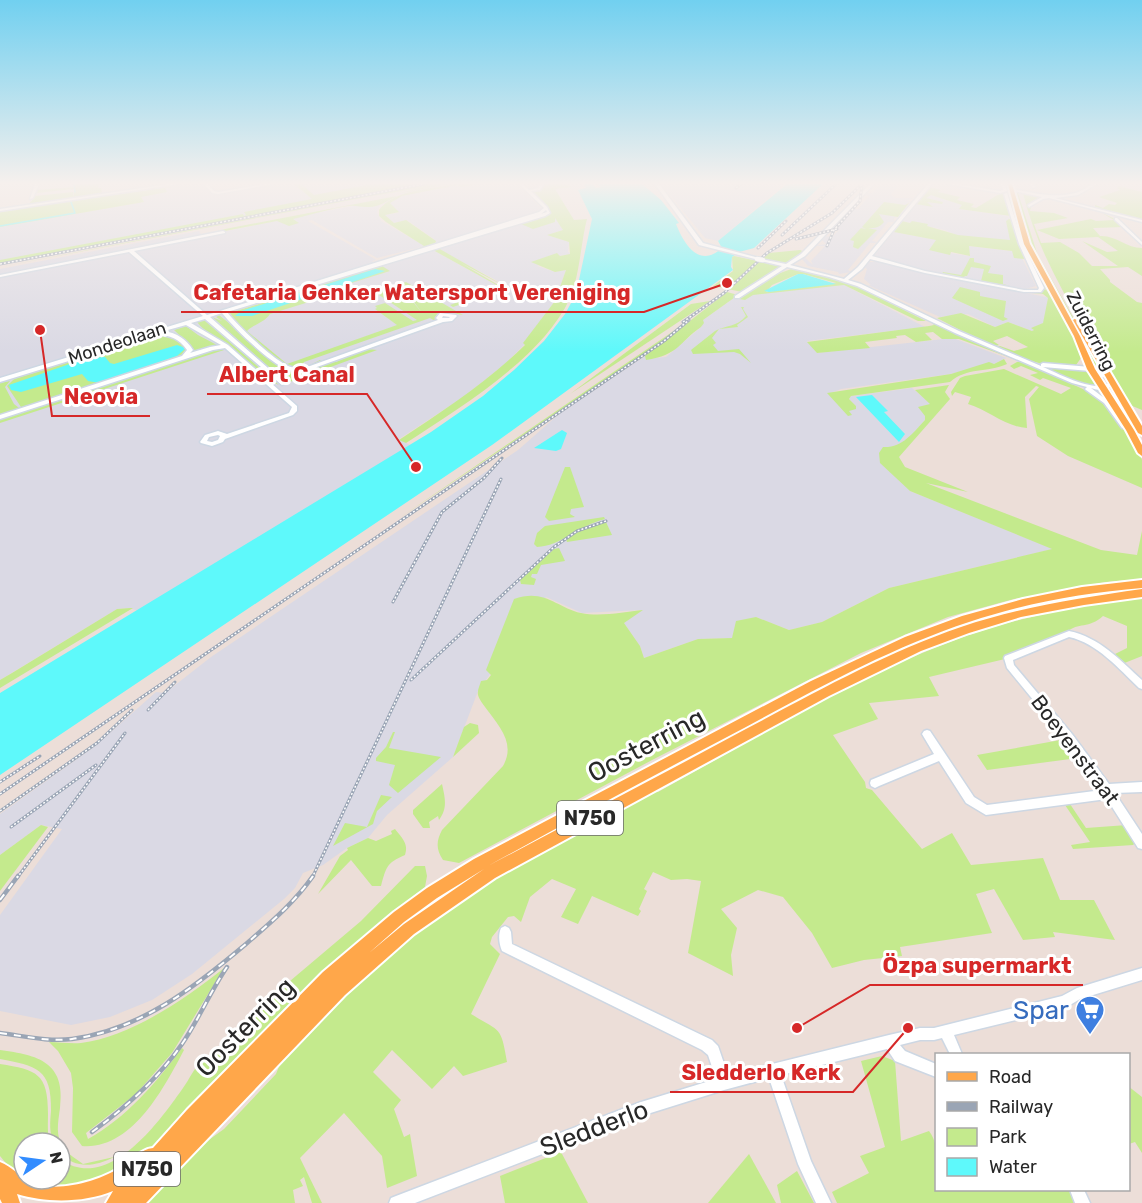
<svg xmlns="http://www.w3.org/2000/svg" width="1142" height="1203" font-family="Rubik,sans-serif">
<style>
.industrial{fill:#dad9e4}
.green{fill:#c4ea8d;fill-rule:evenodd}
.water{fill:#5ef9fb}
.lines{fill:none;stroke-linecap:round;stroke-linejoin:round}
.stream{stroke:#5ef9fb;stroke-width:1.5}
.minor-casing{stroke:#cdd7e3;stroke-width:3}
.major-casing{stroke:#fff;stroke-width:4}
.minor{fill:#fff;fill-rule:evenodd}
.major{fill:#ffa74a;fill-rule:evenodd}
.rail-far1-casing{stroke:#9aa5b5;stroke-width:3}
.rail-casing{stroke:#9aa5b5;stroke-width:4.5}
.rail-far1{stroke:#fff;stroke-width:1.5;stroke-dasharray:2;stroke-linecap:butt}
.rail{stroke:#fff;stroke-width:2;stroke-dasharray:7;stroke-linecap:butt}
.minor-bridge-casing{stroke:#cdd7e3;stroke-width:6;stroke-linecap:butt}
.minor-bridge{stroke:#fff;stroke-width:4.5}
.labels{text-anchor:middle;stroke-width:6;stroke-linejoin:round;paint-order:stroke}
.far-street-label{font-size:18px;fill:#282828;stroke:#fff}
.shield{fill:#fff;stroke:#686868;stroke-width:1.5}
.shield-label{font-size:20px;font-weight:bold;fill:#282828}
.street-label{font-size:21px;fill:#282828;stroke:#fff}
.near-street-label{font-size:26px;fill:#282828;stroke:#fff}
.near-shop-label{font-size:26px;fill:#366cbe;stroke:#fff;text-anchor:end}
.leader{fill:none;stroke:#d62828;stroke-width:2}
.callout-dot{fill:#d62828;stroke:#fff;stroke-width:2}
.callout-label{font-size:22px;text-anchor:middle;font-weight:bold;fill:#d62828;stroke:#fff;stroke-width:6;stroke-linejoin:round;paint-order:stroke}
</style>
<rect width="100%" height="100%" fill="#ecded8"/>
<!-- industrial -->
<g class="industrial">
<polygon points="183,184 204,184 212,193 218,194 276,184 411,184 0,263 0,227 144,202 140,194 145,191"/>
<polygon points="478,184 516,184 541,208 539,212 436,243 434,239 407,220 394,223 384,215 399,213 390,203 402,196 458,185 461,187"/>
<polygon points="661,184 785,184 718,241 705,238"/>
<polygon points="881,184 900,184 891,194 895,198 913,198 907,201 911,201 905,205 892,203 895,217 898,217 894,218 894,222 888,222 872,241 877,242 875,243 870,243 848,270 851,272 839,274 838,272 808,266 802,259 804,257 813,265 811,261 825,246 814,246 826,244 821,239 823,236 832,237 839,230 827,233 839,224 838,222 840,223 850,208 858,209 869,196 863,195 865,192 872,193"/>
<polygon points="931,195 963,205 960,209 1008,216 1014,242 961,237 945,230 902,221 916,204 933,206 918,201 943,203 925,198"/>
<polygon points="360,205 365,207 380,205 377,212 381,221 425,246 377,258 312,220 308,221 373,258 376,260 372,261 380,267 433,250 505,290 508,288 505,285 438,249 549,215 555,218 563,230 548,235 569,242 568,252 571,254 559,256 537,266 555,272 566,270 555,301 524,343 525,344 506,363 465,396 399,439 410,445 138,611 130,608 117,609 0,680 0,269 199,231 202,236 277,221 298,223 292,219 304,215"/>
<polygon points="894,232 937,240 930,250 969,256 969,246 1019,252 1036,286 1025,289 930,272 881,259 875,255"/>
<polygon points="869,262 879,262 925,274 1046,297 1048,298 1044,323 1032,328 1034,330 1032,331 1008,322 995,327 968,314 940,317 868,285 871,285 864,279 867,269 865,268"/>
<polygon points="844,285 925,327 807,341 817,353 953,338 1006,358 994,364 988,364 951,374 841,389 828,394 849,411 856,406 849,399 851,396 912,388 931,404 925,420 909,438 895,448 910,491 1053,549 889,588 822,622 789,630 756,617 732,638 698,639 644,658 640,646 624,623 641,610 582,613 546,597 478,691 453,757 387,815 368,838 347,848 323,865 303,873 295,888 284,899 192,974 152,1000 110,1017 71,1025 0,1011 0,915 62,829 41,825 0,855 0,814 94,747 156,692 165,693 211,657 518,450 558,415 645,356 646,359 666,357 701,327 703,320 738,295"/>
</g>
<!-- green -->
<g class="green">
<polygon points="39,184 38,190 73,187 74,189 36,193 35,196 73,192 73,199 75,184 99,184 98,188 101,188 103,196 29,204 34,198"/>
<polygon points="294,184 301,184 314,195 372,184 420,184 0,264 0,260 243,214 244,216 246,215 244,212 312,199"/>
<polygon points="427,184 449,184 396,194 420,188 372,196 0,267"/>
<path d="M455,184H478L461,187L458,185L402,196L390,203L399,212L385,215L394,223L406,220L436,241L435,244L416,250L424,246L386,222L379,216V210C395,189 431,189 455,184Z"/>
<path d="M544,184H564L572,187L555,189L574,220L587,219C581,241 580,274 570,298C543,358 459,408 406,443L399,440C443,411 487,382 525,345L523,343L555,301L566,270L555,272L531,262L557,253L560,256L570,254L569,242L547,235L563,230L555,218V222L533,229L521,224L551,212L532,193L543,188Z"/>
<polygon points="1005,184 1007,188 1007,184 1009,184 1012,202 1009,196 1012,207 1008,195 1005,195 1011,216 959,209 962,205 931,195 926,198 943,202 942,204 927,202 933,207 916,204 929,187 941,190 938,192 960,197 957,200 974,204 971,207 976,208 1001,193 1006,192"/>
<polygon points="175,186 165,188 167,192 141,197 144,202 0,227 0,212 2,211"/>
<polygon points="1119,186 1142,192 1142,220 1095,209 1095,205 1103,208 1109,204 1115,205 1117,203 1099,197 1120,190 1117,188"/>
<polygon points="1013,193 1018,193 1037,253 1104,373 1093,369 1079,334 1030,244"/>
<path d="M1023,193L1043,196L1028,204L1027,207H1031L1030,211L1054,213L1068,218L1034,224L1041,243L1060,242L1079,253L1092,266H1118L1082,241L1107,252L1118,251L1098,237L1059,239L1037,230L1091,219L1096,221L1114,220L1102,213L1115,219L1123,227L1093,228L1100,236C1116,235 1126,248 1142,248V276L1128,267L1100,269L1110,280V282L1137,302L1142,303V410L1130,405C1092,338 1041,268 1023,193Z"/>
<path d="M397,196C387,201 378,208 367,207C360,207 355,205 348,206C328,209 310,215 293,219L299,223L289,226L277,221L204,235L225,229Z"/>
<path d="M884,202L905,205L909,203L898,217L879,214L884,222C879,228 875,228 868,228L877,230L858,249L853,247L854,241L850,240L861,228L866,229L862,227Z"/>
<polygon points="1009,219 1012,220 1025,259 1014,258 1012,251 969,246 970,256 951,252 950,255 929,250 936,240 894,232 902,221 910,223 912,221 928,224 927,226 958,235 1010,240 1006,221"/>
<path d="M1020,236L1024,240L1071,329L1081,358L1076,365C1048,370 1021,358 996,347L1000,346L1014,351L1028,347L1007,336L993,341L999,345L993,347L937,318L961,313L995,327L1008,322L1032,331L1034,330L1031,328L1043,323L1048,298L1043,294L1032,293L1042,292L1044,288L1047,291L1028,257Z"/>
<polygon points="438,248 508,288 461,263 505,289 453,307 450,305 500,287 433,250"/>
<polygon points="800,250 805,252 786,264 763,259 769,253"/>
<polygon points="734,256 782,266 742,292 713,286 733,271 732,257"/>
<polygon points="970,258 974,258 974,262 991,266 988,273 1003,275 1003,284 1010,286 981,281 984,269 971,267 967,276 964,276 967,279 942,274 943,272 961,275"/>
<path d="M382,266L390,271L345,285L351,289L270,314C264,323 254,324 247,331L287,364L397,325L375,309L377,308L375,306L385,303L413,321L417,320L376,293L399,285L423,314L400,284L406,282L463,315L446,312L437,316V321L429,323L435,321L430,318L304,362L302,365L306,367L320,360L322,362C313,366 302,370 291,367C278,363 237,325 226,314Z"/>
<path d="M794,268L856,286L926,321H918L844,285L753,295L745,300L739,299L772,276ZM798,274H803L836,283L766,292L772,285Z"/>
<polygon points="960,287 980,292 980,296 1006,301 1004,317 1008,319 1003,321 952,298"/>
<path d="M727,292L738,295L703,320L704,323L701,327C678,343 679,355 646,360L645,356Z"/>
<polygon points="710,301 570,394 691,304"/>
<path d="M741,307H744L743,309L748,317L737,325L738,327L719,329L712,338L716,343L713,345L718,351L739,349L751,363L740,354L734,352L693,354L691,350L715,331C726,325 737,327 746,316Z"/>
<polygon points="219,315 285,368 296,371 336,360 336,362 366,349 377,350 287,383 212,317 222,321 216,317"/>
<path d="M205,320L279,385C259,377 245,359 227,345C217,337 205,333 197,322Z"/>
<polygon points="932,323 1014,359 959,339 942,339 933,332 925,333 932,340 916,342 905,335 896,336 897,338 865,342 870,348 817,353 807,342 929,326 934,325"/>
<polygon points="186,326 198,335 217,345 190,354 191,346 174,330"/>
<polygon points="675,330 669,337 401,517"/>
<polygon points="163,333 171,334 187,348 184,356 0,416 0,383 10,381 5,387 14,404 19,408 21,407 7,386 14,379"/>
<polygon points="221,348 224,350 0,423 0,418"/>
<path d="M1004,359L1007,364C987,373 967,367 950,382L851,396L849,399L856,406V409L849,411L852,415L848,416L827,393L951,374L989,362L994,364Z"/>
<path d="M1017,362H1023L1094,394L1091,395C1105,395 1140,446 1142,460C1142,468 1142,479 1142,488L1068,456L1037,436L1029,399L1039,387L1036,386L1025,397L1027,428C1006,427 988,410 968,404L971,397L955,392L952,396L951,392L960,378L965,376L1004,369L1061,394L1071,388L1043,378L1040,380L1030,375L1038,373L1021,366L1014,369L1010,366Z"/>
<polygon points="1034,364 1061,369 1090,370 1100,387 1083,384"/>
<path d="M949,385L945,392L950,399L899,457L905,467L968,492L926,483L1101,550L1137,555L1142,531V579L1106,582L1014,599L948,617L861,653L654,759L459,863L443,860C436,850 436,841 442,830L503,766C516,743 499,726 485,707C483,704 479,699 478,695C477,690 480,685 481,681L487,680L491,675L486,670L514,599C544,588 556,607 581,613C600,617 625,612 643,610L624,623L640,646L644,658L698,639L732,638L736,621L756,617L789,630L822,622L889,588L1052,549L910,491L880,463L879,453L883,447C902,448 912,434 925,420V416L918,407L930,404L915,390Z"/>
<polygon points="565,467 570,467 584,507 571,509 570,514 575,517 549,521 545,517"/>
<path d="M604,517L605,519C578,526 561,546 537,547L534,544L537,533L545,526Z"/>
<polygon points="606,522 612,535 567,542 566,539 587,527"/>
<polygon points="559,548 565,561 541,565 537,574 532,574 531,577 536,579 534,585 521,584 520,580 554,549"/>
<path d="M1142,587V590L1081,598L1025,609L948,633L445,897L119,1203L255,1059L405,919L453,884C542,836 631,787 720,739C796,697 874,653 956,625C1017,605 1079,595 1142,587Z"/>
<path d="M1142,598V656L1122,664L1111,656L1127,648V626L1103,616C1089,629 1078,622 1067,632L1008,655L1005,659L929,677L939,696L869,703L878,719L833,735L865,782L866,788L872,790L922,849L952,833L971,865L1043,858L1060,900H1094L1115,940L1053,932L1055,937L1023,940L994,889L976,894L992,933L900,947L902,956L864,960L832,968L812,933L783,897L758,890L721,909L737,928L731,955L733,976L688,953L701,881L687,879L671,880L653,872L644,889L647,891L639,909L641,911L638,916L592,896L578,924L561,917L576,889L552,879L530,897L521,922L514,916L508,917L492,937L490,944L500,954L471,1014C500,1032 501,1025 507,1062L463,1076L454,1066L432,1089L392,1050L373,1072L401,1100L394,1109L404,1137L410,1134L417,1176L387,1188L382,1156L344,1113L300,1158L322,1203H312L304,1177L300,1180L303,1186L293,1190L295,1203H141L185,1157L224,1129L276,1074L282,1059L332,1006L402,944L481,887L654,790L658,792C760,736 862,672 972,634C1027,615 1085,605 1142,598Z"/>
<polygon points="130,608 133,608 0,688 0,680 12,673 117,609"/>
<polygon points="470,723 478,725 479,733 453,757 464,727"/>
<polygon points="393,732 395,732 389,748 441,757 398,793 389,785 395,765 376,761 376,758 386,747"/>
<polygon points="1066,739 1100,786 1098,789 1096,790 1097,784 1078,758 987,770 977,755"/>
<path d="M442,784C445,798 448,808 439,820L438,816L429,822L430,828H423L413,814V810Z"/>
<polygon points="381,795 392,797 377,811 373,824 333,846 345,823 367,827"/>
<polygon points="1070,804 1086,828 1127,825 1135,843 1133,845 1073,849 1071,845 1090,842 1065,805"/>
<polygon points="41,825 48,827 0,891 0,855"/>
<path d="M395,829C402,838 409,844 405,855C386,863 386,868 381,886H372L351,860L318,894L340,856L348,850L347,848L368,838L376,841L392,834L391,831Z"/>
<path d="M415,866H425L427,876L425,887L383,919L300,993L189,1106L192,1111C153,1147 94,1203 34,1188C20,1182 9,1167 0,1156V1064C37,1070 48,1073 48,1114C48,1124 47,1134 50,1143H24V1179H60V1159C108,1194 159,1122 183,1088C189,1080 194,1068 201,1062C204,1059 210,1057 213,1055L277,992L361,921Z"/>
<path d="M224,968L172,1053L136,1094L86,1133L88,1139C126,1118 156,1083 182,1048L184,1050C164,1088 132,1150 82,1146L72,1132L73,1088L71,1073L58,1051L49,1042C60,1042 71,1044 81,1043C130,1037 187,998 224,968Z"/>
<path d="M0,1050C38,1055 66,1062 60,1108C58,1123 55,1136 64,1149C69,1155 77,1159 83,1164L114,1157C95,1167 75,1169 60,1153V1143H54C49,1132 50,1123 51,1111C52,1068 36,1066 0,1059Z"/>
<path d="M882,1056L895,1061L901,1141L929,1131C941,1146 936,1171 936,1190H1071L1077,1203H837L832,1192L869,1173L860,1156L885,1147L861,1061Z"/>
<polygon points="1128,1086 1142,1097 1142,1153 1135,1142 1129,1144"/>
<polygon points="561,1152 588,1203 505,1203 500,1176"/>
<polygon points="749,1154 776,1203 708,1203"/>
<polygon points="797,1171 814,1203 781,1203 777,1185"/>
</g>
<!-- water -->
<g class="water">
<path d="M584,184H593L596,188L601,187L597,184H642L661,200L679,223L676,224C684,244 699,269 722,248L718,241L787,184H823L754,248L739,252L732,257L731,267L733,270L492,445L0,775V693L431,432L483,396L514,370L544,341L565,314L576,294L592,219L578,190L586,188Z"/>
<polygon points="375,269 385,271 252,316 235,316 241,311"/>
<polygon points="798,274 803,274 836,284 769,292 764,291"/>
<polygon points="177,345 186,348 177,356 99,383 88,381 82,374 21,392 11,390 9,385 87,358 105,357 110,363 114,364"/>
<polygon points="872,395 888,411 884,412 905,434 899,442 856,397"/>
<polygon points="562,430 567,433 561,449 556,451 534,448"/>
</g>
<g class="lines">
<!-- stream -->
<g class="stream">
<polyline points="74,184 75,192"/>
<polyline points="0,226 75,213 71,202"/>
</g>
<!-- minor casing -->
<g class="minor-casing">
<g id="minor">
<polygon points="35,184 39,184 33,198 30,199"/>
<polygon points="169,184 179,184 0,211 0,209"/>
<polygon points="204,184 208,184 214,191 218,192 265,184 274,184 218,194 212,193"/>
<path d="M519,184H523L529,190L538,188L540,184H544L540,190L531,191L547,207L550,213L545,216L227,312C237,325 276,363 291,367C297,369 304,367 310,366L438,320L436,318L440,313L456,315L457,316L452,321L443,322L314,368C305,371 295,373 286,369C269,362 234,328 222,313L210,317L284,382L285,383L282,385L205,319L191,323L228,345L297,406V411L293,415L225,439L223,442L212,446L201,443L200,442L205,435L218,431L227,434L289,413L292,407L225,348L213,350L0,419V415L182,356L187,350C179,338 170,336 157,334L0,382V378L203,316L129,252L0,277V275L223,231L225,232V233L134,251L207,315L539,212L544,208ZM546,210L547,212L516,222L541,214ZM443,316L450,317L449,318H442ZM186,325L221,345L210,347L190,353L193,350C186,339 177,333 164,331ZM218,435L220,436L218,440L212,442L207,441L209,437Z"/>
<polygon points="655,184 659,184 703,243 759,258 759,260 699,245"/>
<path d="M870,184H874L805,256L790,265L844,279L858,267L928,184H932L872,256L925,271L1024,290H1038L1039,288L1019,244L1004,194L1007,193L1023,244L1044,288L1041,292H1024L925,273L870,259L862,269L848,280L861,284L959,331L1041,366V364L1043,363L1091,367L1111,377V379L1109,380L1090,371L1043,367C1059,374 1083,387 1101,386C1106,386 1109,382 1114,382V384C1106,391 1100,391 1091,388L1108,401L1127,427L1126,428H1122L1104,403L1086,390L1085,389L1087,387L1072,383L955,333L857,286L829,277L787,267L739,298H735V296L782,266L761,261V259L786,264L801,254Z"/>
<polygon points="947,184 957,184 1000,191 1003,190 1001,184 1005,184 1007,191 1000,193"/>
<polygon points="1030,184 1034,184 1036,187 1033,188"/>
<path d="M1092,184H1097L1078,195L1055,198L1142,220V222L1049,198L1043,199L1029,207L1028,205L1042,197L1009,190L1011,189C1032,192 1053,199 1075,193C1081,192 1087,187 1092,184Z"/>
<polygon points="1115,218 1117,218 1142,242 1142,245 1115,220"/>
<path d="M1069,631C1099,637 1120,660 1142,680V689L1139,688C1119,669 1097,643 1069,637L1013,660L1014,665L1072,734L1109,784L1142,782V792L1115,793L1142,834V849L1138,848L1107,799L986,815L966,803L939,761L879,786L875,788L871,786L870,783L871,780L934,754L922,734L924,731L927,730L930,731L974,797L987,805L1102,790L1066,740L1007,668L1004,658L1005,656Z"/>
<path d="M505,926L509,928L511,932L512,944L712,1040L718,1046L728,1075L889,1035L920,1028H934L1062,996L1077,988L1142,968V980L1080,999L1065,1008L954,1035L962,1054H950L942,1038L934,1040H920L900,1045L905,1051L936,1064V1077L895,1061L887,1049L781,1075L811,1161L831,1203H816L798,1164L769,1078L724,1090L641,1116L415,1203H389L391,1198L396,1196L641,1102L716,1079L708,1055L702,1050L502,951C499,944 498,935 501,928Z"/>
<polygon points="1070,1190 1084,1190 1090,1203 1075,1203"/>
</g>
</g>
<!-- major casing -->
<g class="major-casing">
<g id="major">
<polygon points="1008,184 1012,184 1030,244 1080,336 1095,369 1134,430 1142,445 1142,456 1138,453 1126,430 1087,369 1074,336 1024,244"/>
<polygon points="1076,318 1079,320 1142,426 1142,435 1138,433 1073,320"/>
<path d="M1142,580V588C1083,593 1025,603 969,622C884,650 806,695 727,737C647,779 567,822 488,866C573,821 659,776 744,730C814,693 885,653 961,627C1020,607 1080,598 1142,589V597L1084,605L1021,617L969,633L921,651L829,696L495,878L414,934L345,995L146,1203H106L113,1191C84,1203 46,1203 17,1194L20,1203H2L0,1199V1162C12,1167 21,1177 31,1182C55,1194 100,1181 121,1167C131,1161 141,1149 153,1148L187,1110L323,972L394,912L427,888L474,859L811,681L905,637L962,616L1023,599L1082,587ZM484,869L404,924L369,953L404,922L437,898Z"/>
</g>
</g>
<!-- minor -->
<use href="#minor" class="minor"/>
<!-- major -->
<use href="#major" class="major"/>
<!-- rail-far1 casing -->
<g class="rail-far1-casing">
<g id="rail-far1">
<polyline points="736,188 741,184"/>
<polyline points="782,235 836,184"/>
<polyline points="796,239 837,229"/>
<polyline points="827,246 834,230 860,201 862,184"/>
<polyline points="758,248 786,221"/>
<polyline points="0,264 424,184"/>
<polyline points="683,322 724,293 767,253 832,213 862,184"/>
<polyline points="393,602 442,512 484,478 502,458"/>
<polyline points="411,680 554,547 577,531 606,521"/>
<polyline points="148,710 175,682"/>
<polyline points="0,782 40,756"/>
<polyline points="0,794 664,341 689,320"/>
<polyline points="0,811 97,743 132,710"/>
<polyline points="11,827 96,765"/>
<polyline points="17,878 125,733"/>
<polyline points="312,878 501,479"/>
</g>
</g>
<!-- rail casing -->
<g class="rail-casing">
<g id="rail">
<polyline points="0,900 18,876"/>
<path d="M0,1033C24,1036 48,1042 72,1039C140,1030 195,987 246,944C270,923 294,903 313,876"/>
<path d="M92,1132C126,1107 158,1079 182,1044C199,1019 210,992 227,967"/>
</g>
</g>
<!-- rail-far1 -->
<use href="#rail-far1" class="rail-far1"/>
<!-- rail -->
<use href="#rail" class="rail"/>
<!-- minor-bridge casing -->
<g class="minor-bridge-casing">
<polyline id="minor-bridge" points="757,259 763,260"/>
</g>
<!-- minor-bridge -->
<use href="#minor-bridge" class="minor-bridge"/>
</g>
<!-- sky -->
<linearGradient id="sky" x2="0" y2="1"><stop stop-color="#71d0f0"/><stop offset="0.52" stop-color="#f6f0ed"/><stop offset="1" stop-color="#f6f0ed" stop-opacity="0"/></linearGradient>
<rect width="1142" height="352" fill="url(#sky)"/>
<!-- icons -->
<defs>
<g id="supermarket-pin" transform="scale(1.5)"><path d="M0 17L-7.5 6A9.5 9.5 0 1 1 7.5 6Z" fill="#3f7fe0" stroke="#fff"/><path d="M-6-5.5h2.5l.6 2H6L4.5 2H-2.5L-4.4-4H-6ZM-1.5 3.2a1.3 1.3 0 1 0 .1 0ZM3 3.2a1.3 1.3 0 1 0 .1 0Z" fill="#fff"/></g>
</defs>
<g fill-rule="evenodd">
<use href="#supermarket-pin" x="1090" y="1010"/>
</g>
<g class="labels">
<!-- far-street labels -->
<g class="far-street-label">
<text transform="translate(1091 331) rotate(63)" y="6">Zuiderring</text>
<text transform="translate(117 343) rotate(-18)" y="6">Mondeolaan</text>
</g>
<!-- shield labels -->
<g class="shield">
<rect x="557" y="801" width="66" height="34" rx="4.5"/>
<rect x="114" y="1152" width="66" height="34" rx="4.5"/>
</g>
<g class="shield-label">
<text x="590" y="825">N750</text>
<text x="147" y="1176">N750</text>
</g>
<!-- street labels -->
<g class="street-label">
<text transform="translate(1075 750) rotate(53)" y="7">Boeyenstraat</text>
</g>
<!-- near-street labels -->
<g class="near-street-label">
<text transform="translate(646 745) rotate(-28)" y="9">Oosterring</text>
<text transform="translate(245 1027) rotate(-45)" y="9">Oosterring</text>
<text transform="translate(594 1128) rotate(-21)" y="9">Sledderlo</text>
</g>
<!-- near-shop labels -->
<g class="near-shop-label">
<text x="1069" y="1019">Spar</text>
</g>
</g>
<!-- callouts -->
<path class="leader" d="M727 283L644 312H181M416 467L367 394H207M40 330L52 416H150M797 1028L870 985H1083M908 1028L853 1092H670"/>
<g class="callout-dot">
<circle cx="727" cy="283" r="6"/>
<circle cx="416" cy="467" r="6"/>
<circle cx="40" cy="330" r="6"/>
<circle cx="797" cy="1028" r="6"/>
<circle cx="908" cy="1028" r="6"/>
</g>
<g class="callout-label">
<text x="412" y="300">Cafetaria Genker Watersport Vereniging</text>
<text x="287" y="382">Albert Canal</text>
<text x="101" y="404">Neovia</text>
<text x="977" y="973">Özpa supermarkt</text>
<text x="761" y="1080">Sledderlo Kerk</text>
</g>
<!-- legend -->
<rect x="935" y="1053" width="195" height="138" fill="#ffffff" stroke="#a9a9a9" stroke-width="1.5"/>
<rect x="947" y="1072" width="30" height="9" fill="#ffa74a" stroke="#a9a9a9" stroke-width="1.5"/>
<text x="989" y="1083" font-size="18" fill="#282828">Road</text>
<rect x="947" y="1102" width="30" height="9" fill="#9aa5b5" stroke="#a9a9a9" stroke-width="1.5"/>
<text x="989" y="1113" font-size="18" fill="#282828">Railway</text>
<rect x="947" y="1128" width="30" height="18" fill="#c4ea8d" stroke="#a9a9a9" stroke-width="1.5"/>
<text x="989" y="1143" font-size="18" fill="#282828">Park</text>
<rect x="947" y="1158" width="30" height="18" fill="#5ef9fb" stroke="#a9a9a9" stroke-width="1.5"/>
<text x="989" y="1173" font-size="18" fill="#282828">Water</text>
<!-- north arrow -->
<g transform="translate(42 1161) rotate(77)"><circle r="28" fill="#ffffff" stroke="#a9a9a9" stroke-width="1.5"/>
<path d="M0-4.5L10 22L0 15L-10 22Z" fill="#328cff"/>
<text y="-9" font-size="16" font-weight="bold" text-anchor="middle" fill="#282828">N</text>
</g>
</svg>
